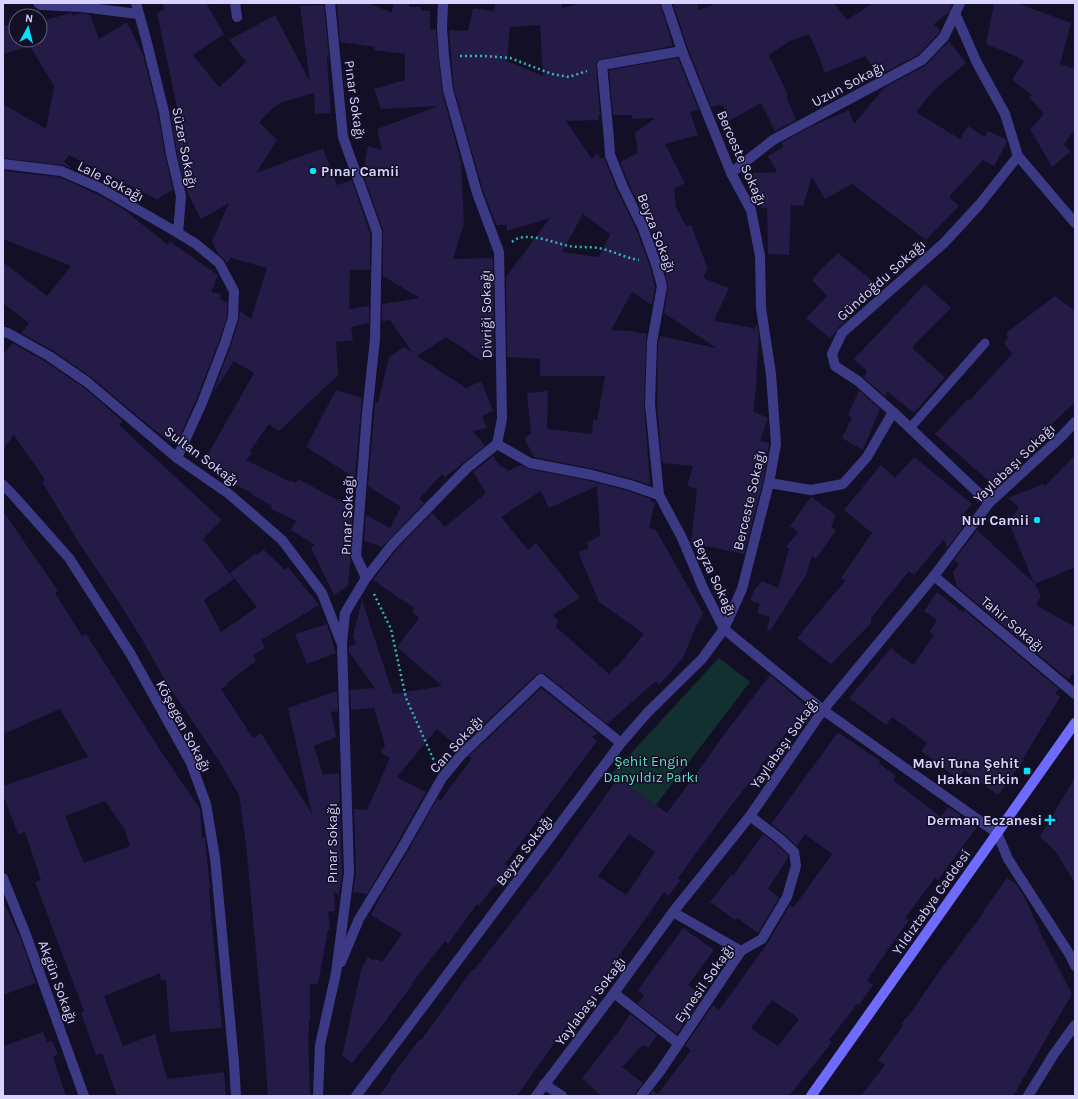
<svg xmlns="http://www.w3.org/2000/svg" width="1078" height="1099" font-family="Karla,sans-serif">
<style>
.green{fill:#12302f}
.building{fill:#241b47;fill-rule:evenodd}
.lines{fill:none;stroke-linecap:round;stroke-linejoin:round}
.path{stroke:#2fb8b0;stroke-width:2.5;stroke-dasharray:2 3;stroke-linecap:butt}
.service{stroke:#3d3a85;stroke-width:9}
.minor{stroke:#3d3a85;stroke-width:10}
.tertiary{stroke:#3d3a85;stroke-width:10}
.secondary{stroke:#6f6bff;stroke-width:10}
.poi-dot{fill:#00e5ff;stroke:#130f26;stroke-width:1.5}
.labels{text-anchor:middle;stroke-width:3;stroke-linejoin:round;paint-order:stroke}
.street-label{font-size:14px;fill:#d9d4ff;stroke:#130f26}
.poi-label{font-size:14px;font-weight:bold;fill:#d9d4ff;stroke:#130f26;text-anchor:end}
.park-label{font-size:14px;fill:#5fe0c0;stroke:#130f26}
</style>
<rect width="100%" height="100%" fill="#130f26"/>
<!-- green -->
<polygon class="green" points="719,658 750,682 652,810 609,777"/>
<!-- building -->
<g class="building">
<polygon points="162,3 206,3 224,34 193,55 219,87 233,75 246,62 229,40 275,15 310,82 300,6 324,5 329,57 327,57 331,113 315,114 314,93 282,102 272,109 259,122 277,140 256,173 323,148 337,185 352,180 370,233 370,270 350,270 349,309 369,306 369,323 351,327 353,340 336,342 338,375 279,431 269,424 250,451 252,453 246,460 291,482 292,480 296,483 298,479 353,508 350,556 351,564 350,563 348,586 334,595 311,548 315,545 291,530 296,521 271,509 272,506 252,495 253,494 224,478 203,463 254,373 234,361 213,393 231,345 239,320 240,311 251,319 267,268 231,258 227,263 223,258 219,255 212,241 229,203 201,219 187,192 177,153 170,109 177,123 180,122 157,13 165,9"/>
<polygon points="345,3 369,3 392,13 393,3 409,3 409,7 421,7 421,10 430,11 430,29 436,30 442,92 461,162 464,224 453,259 492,258 493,262 494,357 484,356 482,361 446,337 417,356 466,388 481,381 493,411 482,416 487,428 473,431 485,446 445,477 442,474 419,499 424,503 382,547 364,541 366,515 390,528 401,507 368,486 375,402 378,403 389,357 404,347 412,352 390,320 382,321 382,304 420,298 383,276 383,230 363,174 368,146 382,150 377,129 439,106 381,109 374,89 405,80 405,54 374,50 375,47 340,42 337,4"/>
<path d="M495,3H562V8L582,3H660L673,46L598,60L596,62V66L600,115H598L599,120L566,121L592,159L597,154L601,159L604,157L617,190L637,231L650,266L655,286L652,305L632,292L611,330L632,331L647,334L646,342L644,404L650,485L632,479L594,469L534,457L524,438L531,434L527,393L548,391L547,429L592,434L593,420H597L605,376H540V359L507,357L506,277L550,218L507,231V225H496L483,191L454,89L449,30L468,31L473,8L494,11ZM540,25L543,76L507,61L510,27ZM583,214L610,234L599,257L562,252Z"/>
<polygon points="673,3 697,3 699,10 717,3 834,3 847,20 873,3 953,3 949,12 934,24 940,31 939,33 918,55 878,76 865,56 825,73 818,54 809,34 790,41 769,55 788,95 786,96 796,120 775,131 761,103 729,121 723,105 720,106 719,105 711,107 688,49"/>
<polygon points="994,3 1017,3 1071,23 1060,64 1075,69 1075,129 1064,145 1071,151 1052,167 1030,129 1044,114 1029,97 1032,95 1012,80 1024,61 1018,58 1018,57 986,44"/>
<polygon points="71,13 72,13 73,16 81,13 90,15 99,39 127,22 143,55 158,113 165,155 173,190 163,195 158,200 69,155 64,162 73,169 62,165 3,158 3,104 46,129 54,86 30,46 3,54 3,26 16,23 16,40 40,40 40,16 42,15 45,20"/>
<polygon points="949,41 966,63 934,90 916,112 960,139 968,126 985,137 988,131 1006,139 1007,142 994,166 983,160 949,197 959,206 926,240 852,184 825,199 812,177 803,206 791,205 789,255 768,254 767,208 761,208 759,194 755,195 753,173 777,172 768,156 783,147 781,143 812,126 849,110 854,124 885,87 925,66"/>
<polygon points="678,58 699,110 690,112 698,135 665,144 685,183 674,189 676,207 686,226 691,225 708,269 703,278 729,288 714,321 754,328 753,332 757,324 759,336 756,380 757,381 753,411 768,418 760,441 769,443 769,444 763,482 744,554 691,543 697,489 687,486 693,466 662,463 657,404 658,343 660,336 716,348 664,313 668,287 662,262 649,225 629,184 620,162 638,153 635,133 655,118 632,119 632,115 613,115 609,70"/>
<polygon points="3,171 59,177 97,194 122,208 168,245 169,241 218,275 211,292 221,294 220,299 227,303 227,317 219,341 196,400 176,445 153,429 91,377 52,350 21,333 29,323 3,303 3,262 47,296 71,266 3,239"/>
<polygon points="838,253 880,287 853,314 838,328 835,333 830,338 806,318 827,296 812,280 817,273"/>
<polygon points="925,284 951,308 913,346 914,347 912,348 945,377 914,413 887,391 885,396 864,378 867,371 854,359"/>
<polygon points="1055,296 1075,311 1075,402 1050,426 994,486 992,482 991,483 935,434 968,399 970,400 1012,354 1004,343 1008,338 1006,333"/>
<polygon points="13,343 46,362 83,387 123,421 119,425 222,520 203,539 234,579 204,600 221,632 257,607 230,573 255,554 256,555 264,550 285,570 288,567 319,605 261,640 265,648 253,656 256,661 227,683 228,684 221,689 253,738 261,733 312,814 288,708 334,692 337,691 338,711 331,712 336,737 314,746 323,775 339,773 342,873 340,890 339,889 339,895 334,892 335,911 328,912 330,929 328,930 318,984 310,984 310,1020 309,1020 309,1034 308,1033 310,1096 268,1096 264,1039 246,844 239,795 219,761 166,682 143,641 118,601 81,546 42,482 45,480 14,435 3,450 3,355"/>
<polygon points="336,390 362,398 355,478 306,447"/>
<polygon points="859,390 880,409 863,450 842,438 852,418 848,415"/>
<polygon points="1075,455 1075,567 1035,584 1041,596 1036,605 1075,627 1075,671 1068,679 957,587 953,572 959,564 954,560 977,530 1034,583 1008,521 1019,508 1008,498 1043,484 1045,486"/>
<path d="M493,456L502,468L504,467L508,471L521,465L529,469L591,481L628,491L651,499V502H655L649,528L656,530L703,613L697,625L696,626L683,658L659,685L656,681L607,724L545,674L542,673L537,674L459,748L437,729L397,777L426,792L395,847L367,894L353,892L356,873L354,809L367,810L390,758L380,752L385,745L374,708L351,710L350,690L375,688L349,652V648L356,643L353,636L362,600L393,694L442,686L397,647L419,618L412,612L414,608L373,580L397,549L432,513L445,527L486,493L473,472ZM597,486L600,536L587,542L589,548L578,552L599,602L644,634L616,668L615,667L609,674L555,626L559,622L553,615L580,598L536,543L528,550L501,517L541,491L549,508Z"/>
<polygon points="914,457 972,504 962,516 968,521 947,548 944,539 914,575 909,571 871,618 871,623 831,664 797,638 845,581 841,578 872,533 844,510 881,465 895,478"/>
<polygon points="811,497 836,515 831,527 836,530 816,559 812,556 806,575 770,631 767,629 770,617 757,613 760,604 750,600 754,591 762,581 778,588 789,549 786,547 798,532 790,526"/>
<path d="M3,511L58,591L55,593L82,636L86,634L160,750L200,809L202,838L205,837V839L210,888H209L213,935L222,1028L170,1032L166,980H161L160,973L104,996L123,1046L155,1034L167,1079L224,1072L226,1096H117L102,1053L96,1055L81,1013L84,1011L35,882L41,880L25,832L18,834L3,795V786L88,757L60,709L3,734ZM105,801L124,828L130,846L84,863L65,816Z"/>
<polygon points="937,592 964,613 963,609 1059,689 1055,693 1060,697 1023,759 1024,760 1013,774 1014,775 998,795 964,770 958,779 921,751 927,743 892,717 886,725 849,698 891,648 913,665 934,635 929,632 937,620 924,611"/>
<polygon points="327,624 336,653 307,664 295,634"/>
<path d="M770,675L807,706L759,768L760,769L727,811L678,878L681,880L668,896L664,892L594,991L597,994L572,1030L566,1026L517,1096H379L391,1079L390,1078L419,1040H421L472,970H474L536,891L567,850L618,778L667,813L698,771L720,740ZM629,834L655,852L626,895L598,876Z"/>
<polygon points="541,688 598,733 592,737 597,741 505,864 510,867 495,886 494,886 479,906 477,904 448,944 445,941 412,983 413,984 388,1017 389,1017 352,1063 342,1056 361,970 368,957 374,961 376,959 382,962 402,934 371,915 379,899 407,853 437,799 440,801 472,758 469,756"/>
<path d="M838,732L868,753L880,760L879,763L896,776L893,780L941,817L948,807L977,827L938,880L935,878L905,918L909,920L880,961L867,981L873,985L859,1005L858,1003L829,1040L832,1042L789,1096H649L653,1090L658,1094L691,1050L685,1046L713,1005L719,1010L769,941L790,905L793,908L832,854L805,834L797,846L784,834L771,824ZM772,1000L799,1019L778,1046L751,1028Z"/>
<polygon points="1075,777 1075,883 1055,851 1040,837"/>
<polygon points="763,834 776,844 788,855 788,858 768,889 779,898 758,933 737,918 735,920 710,902 732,874 733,876"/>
<polygon points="1007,878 1016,884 1025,898 1040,931 1040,932 1072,994 1013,1096 861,1096 885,1065 878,1060 903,1025 901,1024 911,1012 939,972 984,912 983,911"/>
<polygon points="3,901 21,939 36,983 3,995"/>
<polygon points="683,928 714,950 688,985 702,997 677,1034 638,1004 644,995 638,990"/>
<polygon points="630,1014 657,1035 648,1048 643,1045 622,1067 643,1083 636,1092 635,1096 601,1096 582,1078 618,1032"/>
<polygon points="43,1032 47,1042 52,1041 58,1054 53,1057 66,1096 3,1096 3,1046"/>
</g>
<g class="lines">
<!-- path -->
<g class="path">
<polyline points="460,56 485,56 510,58 552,74 569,77 587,71"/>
<path d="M512,242C525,230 554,243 569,246C580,248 592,246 603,249C615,252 626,258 639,260"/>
<polyline points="374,594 391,629 406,698 435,763"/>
</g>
<!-- service -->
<polyline class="service" points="910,428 985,343"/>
<!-- minor -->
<g class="minor">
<polyline points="38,3 41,5 82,7 138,14"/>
<polyline points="136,3 146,39 164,112 171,154 181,196 178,233 196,244 219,263 234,291 233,318 225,343 202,403 177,458"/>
<polyline points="235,3 237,17"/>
<polyline points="955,13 977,63 1005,114 1018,156 1075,223"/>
<polyline points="3,164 61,171 100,188 178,233"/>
<polyline points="731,173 773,140 922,60 944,37 960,3"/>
<polyline points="3,332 8,333 49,356 87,382 177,458 229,494 282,540 322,593 341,642"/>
<polyline points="497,444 530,463 592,475 630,485 659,495"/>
<polyline points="769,483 811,490 843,484 867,457 893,412"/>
<polyline points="3,485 13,495 69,558 130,653 191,763 206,804 215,858 234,1063 236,1096"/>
<polyline points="989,503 893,412 858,381 835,366 832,354 842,333 944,243 979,205 1018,156"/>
<polyline points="934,576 1075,694"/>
<polyline points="366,578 392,545 467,468 497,444 502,419 499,252 477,193 448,90 444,56 442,28 443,3"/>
<polyline points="3,878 26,935 84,1096"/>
<polyline points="673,912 741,951"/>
<polyline points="341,962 359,919 401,850 442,778 462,754 541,679 621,743"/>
<polyline points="614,993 678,1043"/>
<polyline points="544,1084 562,1096"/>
<polyline points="318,1096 320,1045 336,973 349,873 342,643 345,613 366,578 356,556 367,414 375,339 377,232 343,137 330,3"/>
<polyline points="356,1096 621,743 648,712 702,659 724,629 703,588 682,538 659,495 650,404 652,342 662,286 656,264 643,228 623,187 610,155 609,139 602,65 682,51"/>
<polyline points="536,1096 614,993 673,912 750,816 823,710 934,576 989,503 1062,436 1075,422"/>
<polyline points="641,1096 661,1070 741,951 762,939 787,897 796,866 794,852 780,839 750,816"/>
<polyline points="1028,1096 1054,1054 1075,1025"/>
</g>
<!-- tertiary -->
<polyline class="tertiary" points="666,3 682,51 731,173 751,210 760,256 761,308 771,374 776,444 769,483 742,589 724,629 823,710 997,833 1008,859 1070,955 1075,966"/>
<!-- secondary -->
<polyline class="secondary" points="811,1096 1075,723"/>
</g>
<!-- markers -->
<g class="poi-dot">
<circle cx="313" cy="171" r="4"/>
<circle cx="1037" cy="520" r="4"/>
<rect x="1023" y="767" width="8" height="8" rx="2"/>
<path d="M1048 814h4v4h4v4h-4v4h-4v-4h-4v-4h4z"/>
</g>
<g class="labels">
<!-- street labels -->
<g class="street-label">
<text transform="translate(848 84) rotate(-28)" y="5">Uzun Sokağı</text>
<text transform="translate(355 100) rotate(82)" y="5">Pınar Sokağı</text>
<text transform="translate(185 148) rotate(79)" y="5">Süzer Sokağı</text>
<text transform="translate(742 158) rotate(66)" y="5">Berceste Sokağı</text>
<text transform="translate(111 181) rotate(27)" y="5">Lale Sokağı</text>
<text transform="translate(657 233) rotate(69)" y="5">Beyza Sokağı</text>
<text transform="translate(881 280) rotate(-42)" y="5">Gündoğdu Sokağı</text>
<text transform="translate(486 314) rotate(-91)" y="5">Divriği Sokağı</text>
<text transform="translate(202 456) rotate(37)" y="5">Sultan Sokağı</text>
<text transform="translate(1014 463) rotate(-44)" y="5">Yaylabaşı Sokağı</text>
<text transform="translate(749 500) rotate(-77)" y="5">Berceste Sokağı</text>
<text transform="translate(347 515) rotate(-88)" y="5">Pınar Sokağı</text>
<text transform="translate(715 577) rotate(65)" y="5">Beyza Sokağı</text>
<text transform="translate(1013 624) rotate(40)" y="5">Tahir Sokağı</text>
<text transform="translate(184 726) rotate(62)" y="5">Köşegen Sokağı</text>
<text transform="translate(784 743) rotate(-55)" y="5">Yaylabaşı Sokağı</text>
<text transform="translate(456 744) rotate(-48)" y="5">Can Sokağı</text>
<text transform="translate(332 843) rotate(-90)" y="5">Pınar Sokağı</text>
<text transform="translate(524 850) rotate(-53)" y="5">Beyza Sokağı</text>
<text transform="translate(931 902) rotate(-55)" y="5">Yıldıztabya Caddesi</text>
<text transform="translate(58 982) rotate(70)" y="5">Akgün Sokağı</text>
<text transform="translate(704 983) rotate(-55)" y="5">Eynesil Sokağı</text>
<text transform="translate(590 1001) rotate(-53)" y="5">Yaylabaşı Sokağı</text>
</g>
<!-- poi labels -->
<g class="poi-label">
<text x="321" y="176" text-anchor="start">Pınar Camii</text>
<text x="1029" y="525">Nur Camii</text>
<text x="1019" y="768">Mavi Tuna Şehit<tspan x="1019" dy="16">Hakan Erkin</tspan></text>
<text x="1042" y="825">Derman Eczanesi</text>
</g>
<!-- park labels -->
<g class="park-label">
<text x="651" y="766">Şehit Engin<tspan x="651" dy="16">Danyıldız Parkı</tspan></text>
</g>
</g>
<!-- border -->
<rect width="1078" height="1099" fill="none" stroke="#d9d4ff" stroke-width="8"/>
<!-- north arrow -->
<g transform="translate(28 28) rotate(7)"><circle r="19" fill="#130f26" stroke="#625e7d"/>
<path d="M0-3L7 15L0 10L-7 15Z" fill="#00e5ff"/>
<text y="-6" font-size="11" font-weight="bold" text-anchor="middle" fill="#d9d4ff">N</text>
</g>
</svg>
